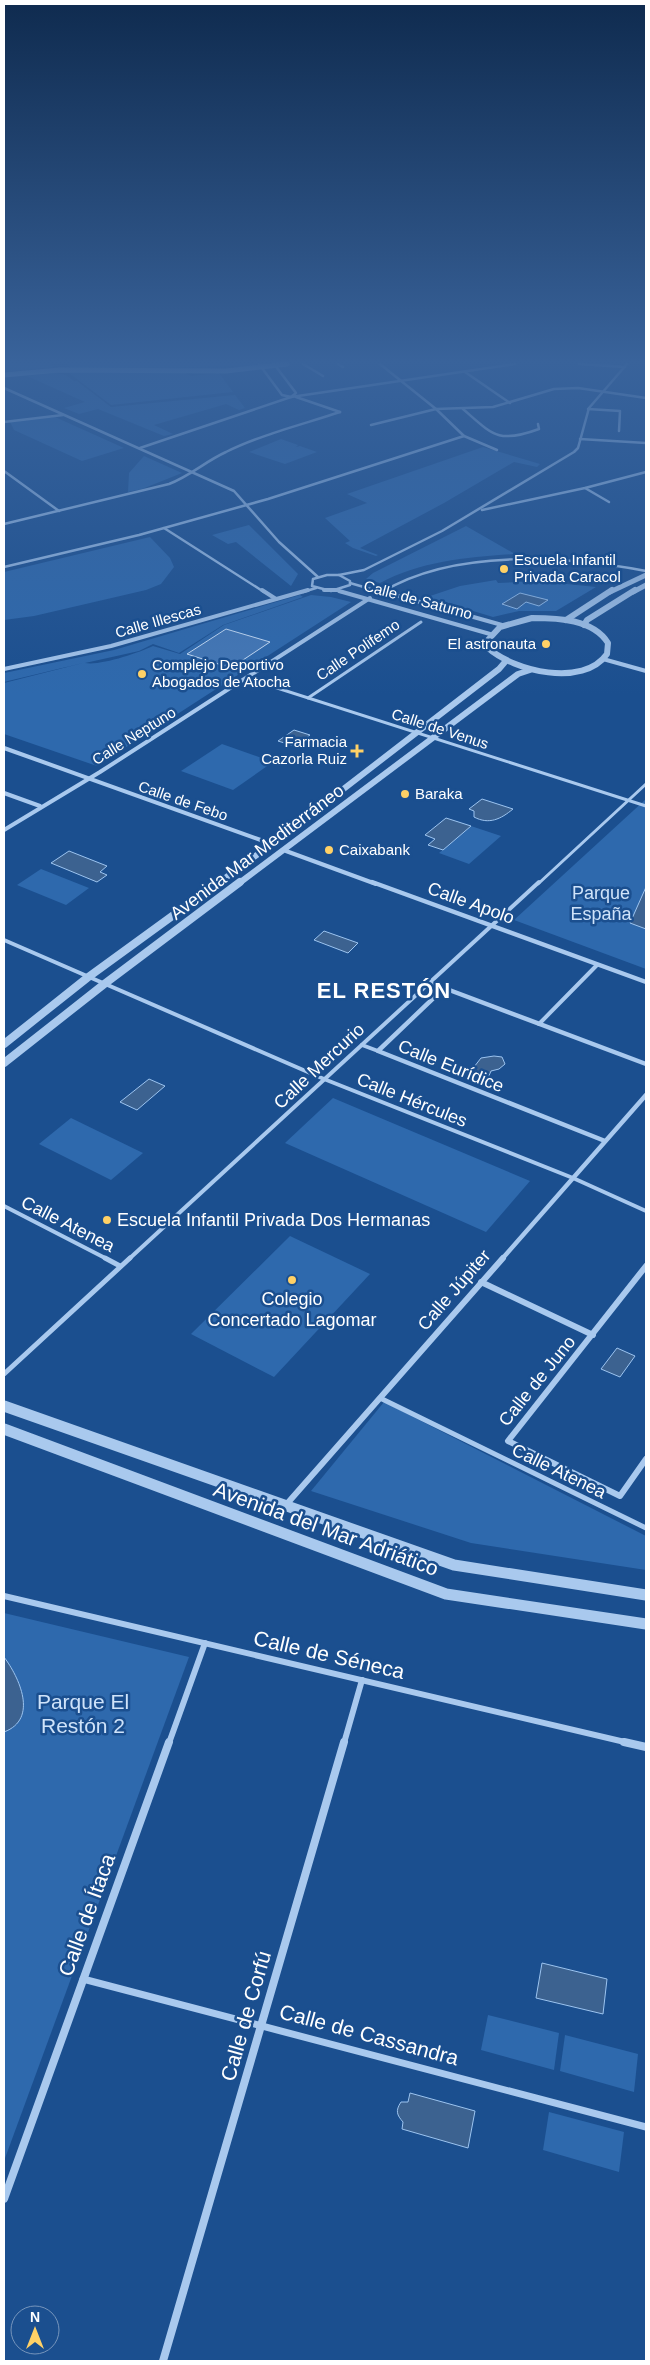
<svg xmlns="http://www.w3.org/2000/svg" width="650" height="2365" font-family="Helvetica,sans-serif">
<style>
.green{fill:#2e69ad}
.water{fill:#3c6290;stroke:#9cc4f0}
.building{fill:#4478b7;stroke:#cfe3fa}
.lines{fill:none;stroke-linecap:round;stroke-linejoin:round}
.pedestrian-far4{stroke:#a9c9ee;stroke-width:2.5}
.pedestrian-far3{stroke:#a9c9ee;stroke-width:3}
.pedestrian-far2{stroke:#a9c9ee;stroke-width:4}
.pedestrian-far1{stroke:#a9c9ee;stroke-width:5}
.pedestrian{stroke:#a9c9ee;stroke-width:7}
.minor-far4{stroke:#a9c9ee;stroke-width:2.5}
.minor-far3{stroke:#a9c9ee;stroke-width:4}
.minor-far2{stroke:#a9c9ee;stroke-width:4.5}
.minor-far1{stroke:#a9c9ee;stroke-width:6}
.minor{stroke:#a9c9ee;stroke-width:8}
.tertiary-far3{stroke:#a9c9ee;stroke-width:5}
.tertiary-far2{stroke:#a9c9ee;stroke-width:6}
.tertiary-far1{stroke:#a9c9ee;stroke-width:8}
.tertiary{stroke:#a9c9ee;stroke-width:11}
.poi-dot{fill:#ffd166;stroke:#1b4f8f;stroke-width:2}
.labels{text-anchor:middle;stroke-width:5;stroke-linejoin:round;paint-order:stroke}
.far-poi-label{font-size:15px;fill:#fff;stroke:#1b4f8f;text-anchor:start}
.far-street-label{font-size:15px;fill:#fff;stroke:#1b4f8f}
.street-label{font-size:18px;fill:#fff;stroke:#1b4f8f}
.park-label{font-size:18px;fill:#cfe3fa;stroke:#1b4f8f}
.poi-label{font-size:18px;fill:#fff;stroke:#1b4f8f;text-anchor:start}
.near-street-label{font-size:21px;fill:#fff;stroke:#1b4f8f}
.near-park-label{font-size:21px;fill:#cfe3fa;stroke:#1b4f8f}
.district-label{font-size:22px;font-weight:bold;letter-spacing:1px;fill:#fff;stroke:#1b4f8f}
</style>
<rect width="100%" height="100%" fill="#1b4f8f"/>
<!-- green -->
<g class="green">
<polygon points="4,364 51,364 53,367 4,372"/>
<polygon points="68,364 256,364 257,366 72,369"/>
<polygon points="183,372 191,376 219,373 233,392 111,405 69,373"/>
<polygon points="56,373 66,375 74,381 77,381 111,407 235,395 245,408 239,410 226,404 154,425 173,434 164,436 98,409 79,414 64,408 85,402 27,376"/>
<polygon points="55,417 124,448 82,461 14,430 10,422"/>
<polygon points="281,439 298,445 296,447 300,446 317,452 285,464 249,452"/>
<polygon points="483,447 540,464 537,467 514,462 444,503 360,548 378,555 376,556 353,548 345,543 350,541 325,518 367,503 347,494"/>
<polygon points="144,456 182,473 142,489 128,492 129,473"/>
<polygon points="249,525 298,574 291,586 236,542 228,544 212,535"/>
<path d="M466,526L515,554C469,557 421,561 380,583L366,579L373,573Z"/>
<polygon points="150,537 170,558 174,567 161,584 146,590 34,616 4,620 4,572"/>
<polygon points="496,580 498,583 537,581 596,587 556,611 519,611 493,617 427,597 460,586"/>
<path d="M300,595L303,597L223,625L179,653L153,644L139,651L85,663C100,666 138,653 153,646L180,654L224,625L311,595L331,597L351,602L97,766L4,734V683L83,663L4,682V673L114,650Z"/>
<polygon points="222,744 273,762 233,790 181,771"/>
<polygon points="646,799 646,969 514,920"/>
<polygon points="471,826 501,836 469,864 439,853"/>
<polygon points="41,869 89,888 66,905 17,885"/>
<polygon points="333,1098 530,1181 486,1232 285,1143"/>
<polygon points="71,1118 143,1153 111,1180 39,1144"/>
<polygon points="290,1236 370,1274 274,1377 191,1334"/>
<polygon points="384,1402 646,1536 646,1570 471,1543 311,1491"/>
<polygon points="4,1613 189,1657 4,2161"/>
<polygon points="488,2015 559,2033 554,2070 481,2050"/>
<polygon points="565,2035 638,2054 634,2092 560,2071"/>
<polygon points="549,2112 624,2132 619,2172 543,2150"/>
</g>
<!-- water -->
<g class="water">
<polygon points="520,593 548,600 539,606 526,602 517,609 502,604"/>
<polygon points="294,730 310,735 294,746 278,741"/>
<path d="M482,799L513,809C501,819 489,825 474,817V811L469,809Z"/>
<polygon points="446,818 471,826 443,850 428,845 435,839 425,835"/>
<polygon points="69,851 107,866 100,872 107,875 97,882 51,863"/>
<polygon points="646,887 646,929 630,923"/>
<polygon points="324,931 358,943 348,953 314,940"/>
<polygon points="494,1056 502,1057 505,1064 499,1069 491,1071 488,1078 480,1079 474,1067 481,1058"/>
<polygon points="149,1079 165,1086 137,1110 120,1102"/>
<polygon points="617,1348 635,1356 620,1377 601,1369"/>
<path d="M4,1657C19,1677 39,1719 4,1732Z"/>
<polygon points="542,1963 607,1979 603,2014 536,1998"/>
<path d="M410,2093L475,2111L468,2148L402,2129L403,2122C397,2115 395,2111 401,2102H408Z"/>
</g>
<!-- building -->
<polygon class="building" points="226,629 270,642 231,668 187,654"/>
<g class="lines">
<!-- pedestrian-far4 -->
<path class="pedestrian-far4" d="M382,592C455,548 566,556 646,571"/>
<!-- pedestrian-far3 -->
<g class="pedestrian-far3">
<polyline points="380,593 384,590"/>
<polyline points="246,678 646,806"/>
<polyline points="308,698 421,622"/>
<polyline points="538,884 646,784"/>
</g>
<!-- pedestrian-far2 -->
<g class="pedestrian-far2">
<polyline points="4,940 324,1079 573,1178 646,1211"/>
<polyline points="430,982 444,988"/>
<polyline points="539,1024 597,965"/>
<polyline points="362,1045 378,1051"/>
<polyline points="4,1206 107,1259"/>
<polyline points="129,1259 539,882"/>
</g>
<!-- pedestrian-far1 -->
<g class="pedestrian-far1">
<polyline points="105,1258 120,1266"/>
<polyline points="4,1374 130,1258"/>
<polyline points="380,1398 646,1528"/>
</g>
<!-- pedestrian -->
<polyline class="pedestrian" points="83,1979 646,2127"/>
<!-- minor-far4 -->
<g class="minor-far4">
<polyline points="259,364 282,395 291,397 296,393 274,364"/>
<polyline points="303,364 323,376"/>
<polyline points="338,364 343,367"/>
<polyline points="380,364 436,409 464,436 497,450"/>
<polyline points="579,364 625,367"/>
<polyline points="465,372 510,403"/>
<polyline points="4,388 234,491 279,542 318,577"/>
<polyline points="296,397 340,412"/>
<path d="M463,409C493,435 498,444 539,429L538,424"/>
<polyline points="588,409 620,411 619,431"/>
<polyline points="4,422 63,415"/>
<polyline points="371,425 436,409 493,407 554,389 578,388 646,398"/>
<polyline points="580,439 646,443"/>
<polyline points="140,448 291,397 515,364"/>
<polyline points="4,471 59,511"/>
<polyline points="585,488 609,502"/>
<polyline points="482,510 585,488 646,472"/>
<path d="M4,524L169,484C190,476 206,461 226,452C260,435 304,424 340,412"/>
<polyline points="164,528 264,592"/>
<polyline points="4,567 139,535 268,499 464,436"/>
<polygon points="327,575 339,575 350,581 350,585 331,591 312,586 313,579"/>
<polyline points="339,575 364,570 442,531 574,452 578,448 589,408 627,364"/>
<polyline points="350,583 381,592"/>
<polyline points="339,591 341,592"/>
<polyline points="303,592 316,588"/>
</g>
<!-- minor-far3 -->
<g class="minor-far3">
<polyline points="262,590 276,599"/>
<polyline points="324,590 338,590"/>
<polyline points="377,590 502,625"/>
<polyline points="339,591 490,634"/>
<polyline points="603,659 646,671"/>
<polyline points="4,669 111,646 308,590"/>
<polyline points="4,748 272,844"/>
<polyline points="4,793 40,806"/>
<polyline points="4,830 100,772 370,598"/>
<polyline points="286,851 376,884"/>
</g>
<!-- minor-far2 -->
<g class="minor-far2">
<polyline points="372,882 646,982"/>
<polyline points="605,1141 378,1051 444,988 646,1064"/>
<polyline points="502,1259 646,1095"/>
</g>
<!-- minor-far1 -->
<g class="minor-far1">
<polyline points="646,1266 508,1441 620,1496 646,1459"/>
<polyline points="481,1282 593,1335"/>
<polyline points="285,1506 503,1258"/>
<polyline points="4,1596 629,1743"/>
<polyline points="169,1743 205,1643"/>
<polyline points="344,1743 362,1680"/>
</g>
<!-- minor -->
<g class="minor">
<polyline points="624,1742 646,1747"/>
<polyline points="4,2199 169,1742"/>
<polyline points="163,2361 344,1742"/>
</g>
<!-- tertiary-far3 -->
<g class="tertiary-far3">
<polyline points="4,375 60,370 226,371 287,364"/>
<polyline points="610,592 646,575"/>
<polyline points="633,592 646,585"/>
</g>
<!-- tertiary-far2 -->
<g class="tertiary-far2">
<path d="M532,618C558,618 593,619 608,643L607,654C583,688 514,671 488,648L487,641L500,627Z"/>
<polyline points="566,620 612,590"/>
<polyline points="584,625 587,620 635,590"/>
<polyline points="217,884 280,838 499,669 505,662"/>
<polyline points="238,884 518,674 530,670"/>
</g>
<!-- tertiary-far1 -->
<g class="tertiary-far1">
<polyline points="4,1044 87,978 219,882"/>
<polyline points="4,1063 103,985 240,882"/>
</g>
<!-- tertiary -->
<g class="tertiary">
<polyline points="4,1406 454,1565 646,1595"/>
<polyline points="4,1429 446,1594 646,1624"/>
</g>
</g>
<!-- sky -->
<linearGradient id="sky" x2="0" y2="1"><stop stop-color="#0f2b4f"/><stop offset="0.52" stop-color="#39639b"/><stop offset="1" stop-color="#39639b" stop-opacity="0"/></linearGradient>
<rect width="650" height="695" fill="url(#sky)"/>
<!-- markers -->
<g class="poi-dot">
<circle cx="504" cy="569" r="5"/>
<circle cx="546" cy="644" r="5"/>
<circle cx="142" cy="674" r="5"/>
<path d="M354.5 743.5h5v5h5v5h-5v5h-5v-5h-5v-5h5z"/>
<circle cx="405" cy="794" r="5"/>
<circle cx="329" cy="850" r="5"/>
<circle cx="107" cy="1220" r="5"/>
<circle cx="292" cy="1280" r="5"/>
</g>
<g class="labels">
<!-- far-poi labels -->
<g class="far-poi-label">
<text x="514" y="565">Escuela Infantil<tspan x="514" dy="17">Privada Caracol</tspan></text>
<text x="536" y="649" text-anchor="end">El astronauta</text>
<text x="152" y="670">Complejo Deportivo<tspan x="152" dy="17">Abogados de Atocha</tspan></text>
<text x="347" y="747" text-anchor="end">Farmacia<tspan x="347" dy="17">Cazorla Ruiz</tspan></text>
<text x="415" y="799">Baraka</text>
<text x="339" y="855">Caixabank</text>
</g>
<!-- far-street labels -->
<g class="far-street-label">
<text transform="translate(418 600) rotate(15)" y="5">Calle de Saturno</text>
<text transform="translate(158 621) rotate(-16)" y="5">Calle Illescas</text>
<text transform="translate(358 650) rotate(-34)" y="5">Calle Polifemo</text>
<text transform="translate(440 729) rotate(18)" y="5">Calle de Venus</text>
<text transform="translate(134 736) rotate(-32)" y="5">Calle Neptuno</text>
<text transform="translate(183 801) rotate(19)" y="5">Calle de Febo</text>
</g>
<!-- street labels -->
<g class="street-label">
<text transform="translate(257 852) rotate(-37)" y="6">Avenida Mar Mediterráneo</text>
<text transform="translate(471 903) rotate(20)" y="6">Calle Apolo</text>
<text transform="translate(319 1066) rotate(-43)" y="6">Calle Mercurio</text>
<text transform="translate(451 1066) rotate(22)" y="6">Calle Eurídice</text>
<text transform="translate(412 1100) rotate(22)" y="6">Calle Hércules</text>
<text transform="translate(68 1224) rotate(27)" y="6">Calle Atenea</text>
<text transform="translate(454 1290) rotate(-49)" y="6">Calle Júpiter</text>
<text transform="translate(537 1381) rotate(-51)" y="6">Calle de Juno</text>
<text transform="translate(559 1471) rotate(26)" y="6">Calle Atenea</text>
</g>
<!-- park labels -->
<g class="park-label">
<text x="601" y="899">Parque<tspan x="601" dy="21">España</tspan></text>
</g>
<!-- poi labels -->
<g class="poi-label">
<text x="117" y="1226">Escuela Infantil Privada Dos Hermanas</text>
<text x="292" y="1305" text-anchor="middle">Colegio<tspan x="292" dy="21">Concertado Lagomar</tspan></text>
</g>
<!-- near-street labels -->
<g class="near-street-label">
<text transform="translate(326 1529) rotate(20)" y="7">Avenida del Mar Adriático</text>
<text transform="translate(329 1655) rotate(13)" y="7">Calle de Séneca</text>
<text transform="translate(87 1915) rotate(-70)" y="7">Calle de Ítaca</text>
<text transform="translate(246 2016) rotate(-74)" y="7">Calle de Corfú</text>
<text transform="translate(369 2035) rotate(15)" y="7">Calle de Cassandra</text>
</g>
<!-- near-park labels -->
<g class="near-park-label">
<text x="83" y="1709">Parque El<tspan x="83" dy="24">Restón 2</tspan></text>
</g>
<!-- district labels -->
<g class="district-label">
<text x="384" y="998">EL RESTÓN</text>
</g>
</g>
<!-- border -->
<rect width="650" height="2365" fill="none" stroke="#ffffff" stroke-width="10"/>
<!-- north arrow -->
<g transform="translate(35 2330)"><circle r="24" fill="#1b4f8f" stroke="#7695bc"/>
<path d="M0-4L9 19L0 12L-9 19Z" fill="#ffd166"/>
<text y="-8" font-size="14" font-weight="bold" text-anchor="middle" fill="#ffffff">N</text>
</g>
</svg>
